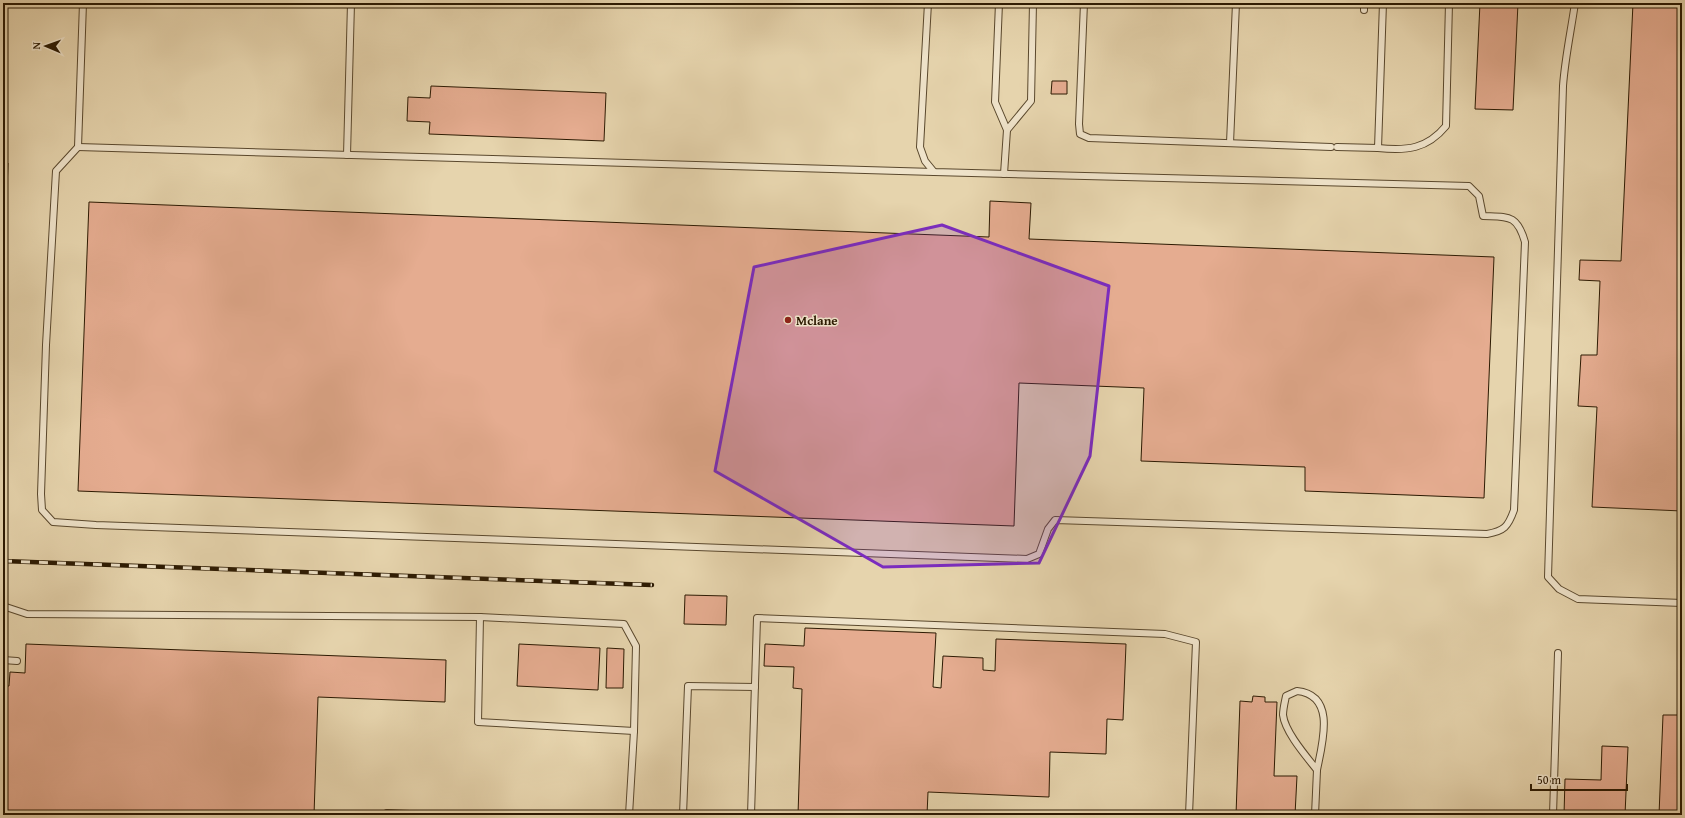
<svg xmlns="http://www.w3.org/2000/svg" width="1685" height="818" font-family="'Gentium Book Plus',serif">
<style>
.building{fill:#e5ac90;stroke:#2c1a02}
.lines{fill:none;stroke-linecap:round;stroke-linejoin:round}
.lane-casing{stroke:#5a482d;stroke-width:8}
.lane{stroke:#efe3ca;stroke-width:6}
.rail-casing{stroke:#2c1a02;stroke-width:4.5}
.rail{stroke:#efe3ca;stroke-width:3;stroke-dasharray:9;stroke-linecap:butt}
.marked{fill:#7b2cbf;fill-opacity:0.2;stroke:#7b2cbf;stroke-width:3;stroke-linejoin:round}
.poi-dot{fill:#8f2418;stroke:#efe3ca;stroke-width:1.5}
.labels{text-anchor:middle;stroke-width:3;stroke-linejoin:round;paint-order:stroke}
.poi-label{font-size:13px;font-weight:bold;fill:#2c1a02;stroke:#efe3ca;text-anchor:start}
</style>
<rect width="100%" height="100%" fill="#e6d4ad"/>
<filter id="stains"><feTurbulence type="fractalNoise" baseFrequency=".005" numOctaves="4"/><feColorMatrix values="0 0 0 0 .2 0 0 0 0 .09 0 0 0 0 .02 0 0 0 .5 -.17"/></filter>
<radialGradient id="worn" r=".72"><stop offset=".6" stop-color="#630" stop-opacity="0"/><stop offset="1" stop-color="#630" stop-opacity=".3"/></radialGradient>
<!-- building -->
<g class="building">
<polygon points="1480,3 1518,3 1513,110 1475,109"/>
<polygon points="1633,3 1682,3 1682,511 1592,507 1597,407 1578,406 1581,355 1597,355 1600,281 1579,280 1580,260 1621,261"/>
<polygon points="1052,81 1067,81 1067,94 1051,94"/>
<polygon points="431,86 606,93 604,141 429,134 430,122 407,121 408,97 430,98"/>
<polygon points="3,163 8,163 3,302"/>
<polygon points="990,201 1031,203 1029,239 1494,257 1484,498 1305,491 1305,467 1141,461 1144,388 1019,383 1014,526 78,491 89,202 989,237"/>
<polygon points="685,595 727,596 726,625 684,624"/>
<polygon points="805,628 936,633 933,687 941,688 943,656 983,658 983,670 995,671 996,639 1126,644 1123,720 1107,719 1106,754 1050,752 1049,797 928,792 927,815 798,815 802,689 793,688 794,667 764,666 765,644 804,646"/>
<polygon points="26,644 446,660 445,702 318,697 314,815 3,815 3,686 9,686 10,672 25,673"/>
<polygon points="519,644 600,648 598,690 517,686"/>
<polygon points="607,648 624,649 623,688 606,688"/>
<polygon points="1253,696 1265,697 1265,702 1277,702 1274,776 1297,776 1295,815 1236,815 1240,701 1252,702"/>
<polygon points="1663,715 1682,715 1682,815 1659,815"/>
<polygon points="1602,746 1628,747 1625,815 1564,815 1565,779 1601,780"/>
<polygon points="1402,813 1405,813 1449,815 1401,815"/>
</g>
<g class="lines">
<!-- lane casing -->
<g class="lane-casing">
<g id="lane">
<path d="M83,3L78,147L56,171L46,345L41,494L42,510L53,522L96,525L1027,559L1039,554L1048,529L1055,520L1487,534C1504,531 1508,527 1514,510L1525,242C1517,214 1508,217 1483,216L1479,196L1469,186L934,172L925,161L920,147L928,3"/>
<polyline points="999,3 995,102 1007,130 1031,101 1033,3"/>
<polyline points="1084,3 1079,124 1080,134 1089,138 1331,147"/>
<path d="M1575,3C1571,31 1565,58 1563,86L1548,577L1559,589L1578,599L1682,603"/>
<polyline points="1364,10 1364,3"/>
<polyline points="1230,143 1236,3"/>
<polyline points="78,147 934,172"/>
<polyline points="1337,147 1378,148 1383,3"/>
<path d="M1378,148C1407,151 1427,149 1446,126L1449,3"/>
<polyline points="347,155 351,3"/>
<polyline points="1004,174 1007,130"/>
<polyline points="3,606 27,614 480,617 624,624 636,646 634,731 629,815"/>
<polyline points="480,617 478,722 634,731"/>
<polyline points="3,660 17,661"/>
<path d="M1297,691C1337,695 1322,744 1317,770C1306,756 1285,732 1283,715C1283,709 1285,701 1286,696Z"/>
<polyline points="387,815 387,813 432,815"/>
<polyline points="683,815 688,686 755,687"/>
<polyline points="751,815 757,618 1165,634 1196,642 1189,815"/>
<polyline points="1315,815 1317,770"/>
<polyline points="1553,815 1558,653"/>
</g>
</g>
<!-- lane -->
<use href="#lane" class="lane"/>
<!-- rail casing -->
<g class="rail-casing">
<polyline id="rail" points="3,561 652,585"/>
</g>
<!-- rail -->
<use href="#rail" class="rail"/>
</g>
<!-- marked area -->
<path class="marked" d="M942,225L1109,286L1090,456L1039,563L883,567L715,471L754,267Z"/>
<!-- markers -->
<circle class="poi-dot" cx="788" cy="320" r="4"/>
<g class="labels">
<!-- poi labels -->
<g class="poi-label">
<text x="796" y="325">Mclane</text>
</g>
</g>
<!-- margin -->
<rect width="1685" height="818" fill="none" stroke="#e6d4ad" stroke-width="16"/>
<rect x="4" y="4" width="1677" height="810" fill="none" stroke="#2c1a02" stroke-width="2"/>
<rect x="8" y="8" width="1669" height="802" fill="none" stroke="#2c1a02"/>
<!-- north arrow -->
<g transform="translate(46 46) rotate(272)" stroke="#efe3ca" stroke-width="3" paint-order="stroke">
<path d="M0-3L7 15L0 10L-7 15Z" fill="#2c1a02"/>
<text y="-6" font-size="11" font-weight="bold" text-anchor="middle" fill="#2c1a02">N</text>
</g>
<!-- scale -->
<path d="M1531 784v6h96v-6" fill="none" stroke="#2c1a02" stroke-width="2"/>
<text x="1537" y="784" font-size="12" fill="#2c1a02" stroke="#efe3ca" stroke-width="3" paint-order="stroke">50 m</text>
<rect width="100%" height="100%" filter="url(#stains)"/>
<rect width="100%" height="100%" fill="url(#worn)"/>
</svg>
